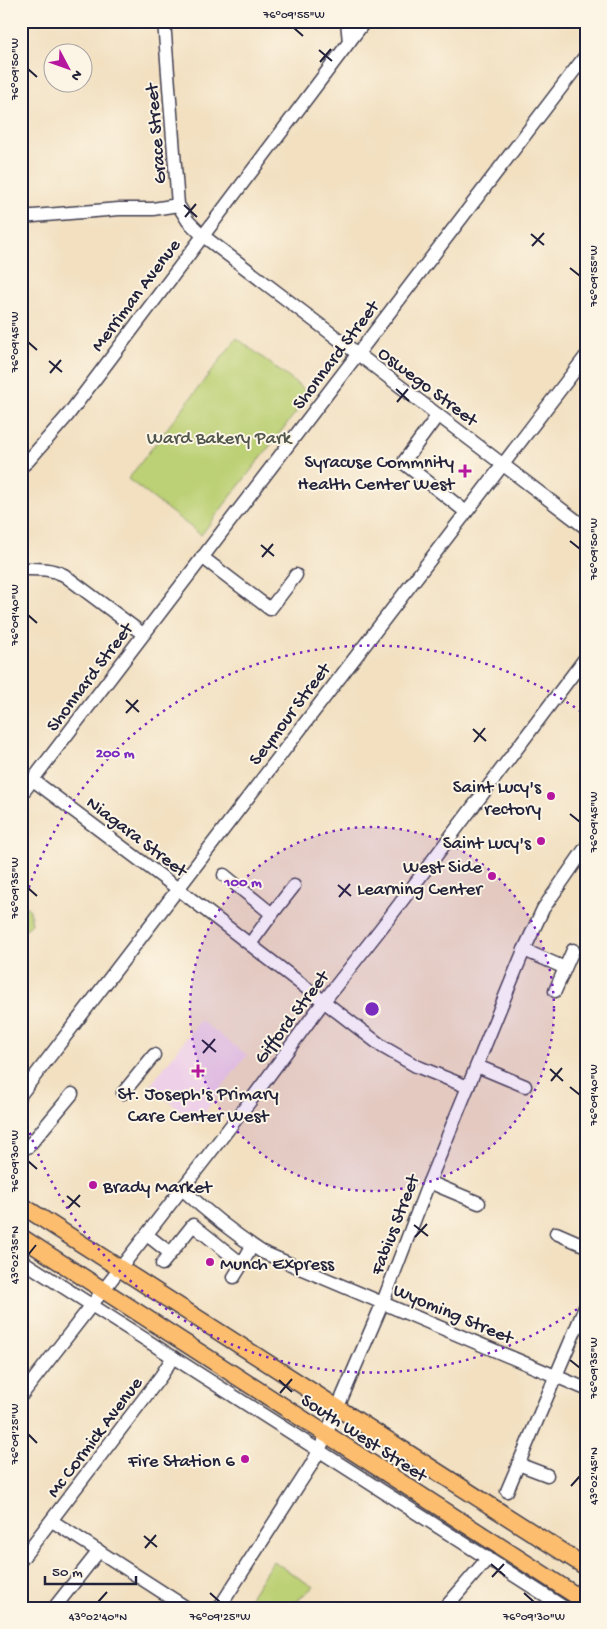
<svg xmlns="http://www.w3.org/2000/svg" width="607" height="1629" font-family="'Gochi Hand',sans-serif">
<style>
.built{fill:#eed0e8}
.green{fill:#bcd074;stroke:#6f7958}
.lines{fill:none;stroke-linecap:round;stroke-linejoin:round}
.minor-casing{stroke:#413e4f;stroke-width:15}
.major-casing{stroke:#413e4f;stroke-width:19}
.minor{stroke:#fff;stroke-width:12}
.major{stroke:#fcbd6e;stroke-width:16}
.ticks{fill:none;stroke:#22223b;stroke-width:2}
.ring{fill:none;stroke:#7b2cbf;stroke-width:2.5;stroke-dasharray:2.5 5}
.poi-dot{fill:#b5179e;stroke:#fcf5e5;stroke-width:2}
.labels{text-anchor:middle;stroke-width:4;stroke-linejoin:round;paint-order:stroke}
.street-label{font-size:19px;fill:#22223b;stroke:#fcf5e5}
.park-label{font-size:19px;fill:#50564c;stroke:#fcf5e5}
.poi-label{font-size:19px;fill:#22223b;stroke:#fcf5e5;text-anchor:end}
.centre{fill:#7b2cbf;stroke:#fcf5e5;stroke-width:2.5}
.ring-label{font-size:15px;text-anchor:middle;font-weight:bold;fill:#7b2cbf;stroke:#fcf5e5;stroke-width:4;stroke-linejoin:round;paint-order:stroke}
.neatline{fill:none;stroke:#22223b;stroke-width:2}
.ticks-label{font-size:12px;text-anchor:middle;fill:#22223b}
</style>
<rect width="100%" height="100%" fill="#fcf5e5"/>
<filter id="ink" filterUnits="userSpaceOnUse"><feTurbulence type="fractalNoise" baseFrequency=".02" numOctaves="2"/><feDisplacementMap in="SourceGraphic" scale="10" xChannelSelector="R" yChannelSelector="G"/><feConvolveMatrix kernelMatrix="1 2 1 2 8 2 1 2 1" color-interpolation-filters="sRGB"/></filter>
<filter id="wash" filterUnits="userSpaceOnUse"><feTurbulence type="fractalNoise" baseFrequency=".0096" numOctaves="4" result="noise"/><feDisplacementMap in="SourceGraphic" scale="20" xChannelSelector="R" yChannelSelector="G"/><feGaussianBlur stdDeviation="1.12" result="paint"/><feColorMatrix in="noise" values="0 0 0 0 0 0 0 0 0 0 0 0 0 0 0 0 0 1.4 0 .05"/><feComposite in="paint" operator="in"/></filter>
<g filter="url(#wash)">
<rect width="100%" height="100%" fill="#f2e0c1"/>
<!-- built -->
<polygon class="built" points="200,1020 247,1055 221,1088 223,1089 216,1096 197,1125 150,1086"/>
<!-- green -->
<g class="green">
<polygon points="237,338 310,394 201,535 128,479"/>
<polygon points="21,905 24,905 30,910 32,924 25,930 21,931"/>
<polygon points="273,1561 313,1587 296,1602 293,1608 243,1608"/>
</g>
</g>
<g filter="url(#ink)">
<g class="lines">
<!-- minor casing -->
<g class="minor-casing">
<g id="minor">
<polyline points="164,21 178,205 188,221 202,235 586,528"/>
<polyline points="347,21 349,42"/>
<polyline points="21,217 119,209 153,209 178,205"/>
<polyline points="438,415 405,460 405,464 466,512"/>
<polyline points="21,467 28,461 68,415 365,21"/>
<polyline points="202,557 270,609 296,575"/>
<path d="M21,569C37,569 50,568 64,575L143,634"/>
<polyline points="33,780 178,889 383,1047 416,1066 468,1087"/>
<polyline points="21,795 586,55"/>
<polyline points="224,875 272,914 250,944"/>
<polyline points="272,914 294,886"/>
<polyline points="524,950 565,968"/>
<polyline points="555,991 573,950"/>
<polyline points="477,1066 525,1086"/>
<polyline points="123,1093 154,1055"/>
<polyline points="21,1094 586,356"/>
<polyline points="28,1147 72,1094"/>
<polyline points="429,1182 479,1203"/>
<path d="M182,1189C207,1212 233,1233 262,1252L586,1389"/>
<polyline points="556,1233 586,1246"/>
<polyline points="147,1235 170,1253"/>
<polyline points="21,1260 565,1608"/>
<polyline points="162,1264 193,1225 242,1264 252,1246"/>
<polyline points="234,1277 242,1264"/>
<polyline points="21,1396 251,1100 324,1001 389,918 586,657"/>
<polyline points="518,1464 547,1475"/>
<polyline points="507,1491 586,1305"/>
<polyline points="52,1521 187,1608"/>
<polyline points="21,1560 161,1376 173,1357"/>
<polyline points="54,1608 99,1551"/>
<polyline points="219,1608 310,1467 319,1451 383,1302 429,1182 524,950 543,909 586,847"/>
<polyline points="445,1608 488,1558"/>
</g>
</g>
<!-- major casing -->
<g class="major-casing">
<g id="major">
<polyline points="21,1205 586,1567"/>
<polyline points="21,1237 586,1602"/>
</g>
</g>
<!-- minor -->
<use href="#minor" class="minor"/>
<!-- major -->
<use href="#major" class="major"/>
</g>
</g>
<!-- ticks -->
<path class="ticks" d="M294,28L303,36M319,50L332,61M320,62L331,49M28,69L37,77M184,205L197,217M185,217L196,204M531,234L544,245M532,246L544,233M570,268L580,276M28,342L37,350M49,361L62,372M50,373L61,360M396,389L409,401M397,402L408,389M570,541L580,549M261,545L274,556M262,557L273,544M28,615L37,623M126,700L139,712M126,713L138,700M473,729L486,741M474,742L485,728M570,814L580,822M338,885L351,896M28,888L37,896M339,897L350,884M202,1040L216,1052M203,1053L215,1039M550,1069L563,1081M551,1081L562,1068M570,1087L580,1095M28,1161L37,1169M67,1196L80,1207M68,1208L80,1195M414,1225L428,1236M415,1237L427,1224M28,1255L36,1245M570,1360L580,1368M279,1380L292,1392M280,1393L292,1379M28,1434L37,1443M571,1486L580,1476M144,1536L157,1547M145,1548L156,1535M491,1564L505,1576M492,1577L504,1564M210,1593L220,1602M524,1593L534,1602M98,1602L107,1592"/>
<!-- distance rings -->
<circle cx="372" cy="1009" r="182" fill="#7b2cbf" fill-opacity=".12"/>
<g class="ring">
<circle cx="372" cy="1009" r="182"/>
<path d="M583 1305A364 364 0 0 1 22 1109M22 909A364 364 0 0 1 583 713"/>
</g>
<!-- markers -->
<g class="poi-dot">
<path d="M462.5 463.5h5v5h5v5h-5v5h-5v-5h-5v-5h5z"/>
<circle cx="551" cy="796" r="5"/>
<circle cx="541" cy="841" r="5"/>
<circle cx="492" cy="876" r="5"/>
<path d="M195.5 1063.5h5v5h5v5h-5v5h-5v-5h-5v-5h5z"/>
<circle cx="93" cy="1185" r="5"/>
<circle cx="210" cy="1262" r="5"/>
<circle cx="245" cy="1459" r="5"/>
</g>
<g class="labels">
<!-- street labels -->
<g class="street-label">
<text transform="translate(154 134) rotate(-95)" y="7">Grace Street</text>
<text transform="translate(134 294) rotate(-53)" y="7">Merriman Avenue</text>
<text transform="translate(334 354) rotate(-53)" y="7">Shonnard Street</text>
<text transform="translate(429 385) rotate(37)" y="7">Oswego Street</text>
<text transform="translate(88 676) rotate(-53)" y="7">Shonnard Street</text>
<text transform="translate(288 713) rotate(-53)" y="7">Seymour Street</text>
<text transform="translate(138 835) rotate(37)" y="7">Niagara Street</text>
<text transform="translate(290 1016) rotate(-53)" y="7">Gifford Street</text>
<text transform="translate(393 1224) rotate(-69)" y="7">Fabius Street</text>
<text transform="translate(454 1312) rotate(23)" y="7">Wyoming Street</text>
<text transform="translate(93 1436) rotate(-53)" y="7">Mc Cormick Avenue</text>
<text transform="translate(365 1436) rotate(33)" y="7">South West Street</text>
</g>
<!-- park labels -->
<g class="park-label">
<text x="219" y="443">Ward Bakery Park</text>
</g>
<!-- poi labels -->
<g class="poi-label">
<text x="454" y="467">Syracuse Commnity<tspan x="454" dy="22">Health Center West</tspan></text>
<text x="541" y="792">Saint Lucy's<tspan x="541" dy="22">rectory</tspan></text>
<text x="531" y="848">Saint Lucy's</text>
<text x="482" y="872">West Side<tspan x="482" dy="22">Learning Center</tspan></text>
<text x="198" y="1099" text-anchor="middle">St. Joseph's Primary<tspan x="198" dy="22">Care Center West</tspan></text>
<text x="103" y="1192" text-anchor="start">Brady Market</text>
<text x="220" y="1269" text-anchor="start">Munch Express</text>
<text x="235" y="1466">Fire Station 6</text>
</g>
</g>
<circle cx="372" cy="1009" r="8" class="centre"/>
<g class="ring-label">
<text x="115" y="757">200 m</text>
<text x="243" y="886">100 m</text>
</g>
<!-- margin -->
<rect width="607" height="1629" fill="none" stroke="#fcf5e5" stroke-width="55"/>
<!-- north arrow -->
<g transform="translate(68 68) rotate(131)"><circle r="24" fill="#fcf5e5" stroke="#a5a1a1"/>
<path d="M0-4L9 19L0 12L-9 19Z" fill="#b5179e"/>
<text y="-8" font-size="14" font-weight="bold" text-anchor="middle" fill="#22223b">N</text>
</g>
<!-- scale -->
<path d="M45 1576v8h91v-8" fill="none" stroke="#22223b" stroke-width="2.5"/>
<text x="52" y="1576" font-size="15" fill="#22223b" stroke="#fcf5e5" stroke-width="4" paint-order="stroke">50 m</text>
<rect x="28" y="28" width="552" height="1574" class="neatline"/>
<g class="ticks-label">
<text x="294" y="18">76°09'55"W</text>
<text transform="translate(14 69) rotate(-90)" y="4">76°09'50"W</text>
<text transform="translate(593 276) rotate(-90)" y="4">76°09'55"W</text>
<text transform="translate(14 342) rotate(-90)" y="4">76°09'45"W</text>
<text transform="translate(593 549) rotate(-90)" y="4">76°09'50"W</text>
<text transform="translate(14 615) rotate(-90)" y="4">76°09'40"W</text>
<text transform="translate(593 822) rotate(-90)" y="4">76°09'45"W</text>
<text transform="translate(14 888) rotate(-90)" y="4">76°09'35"W</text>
<text transform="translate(593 1095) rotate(-90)" y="4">76°09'40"W</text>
<text transform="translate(14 1161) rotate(-90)" y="4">76°09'30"W</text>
<text transform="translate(14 1255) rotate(-90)" y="4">43°02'35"N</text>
<text transform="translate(593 1368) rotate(-90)" y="4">76°09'35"W</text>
<text transform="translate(14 1434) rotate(-90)" y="4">76°09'25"W</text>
<text transform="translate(593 1476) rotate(-90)" y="4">43°02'45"N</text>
<text x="98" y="1620">43°02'40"N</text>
<text x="220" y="1620">76°09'25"W</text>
<text x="534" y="1620">76°09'30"W</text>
</g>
</svg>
